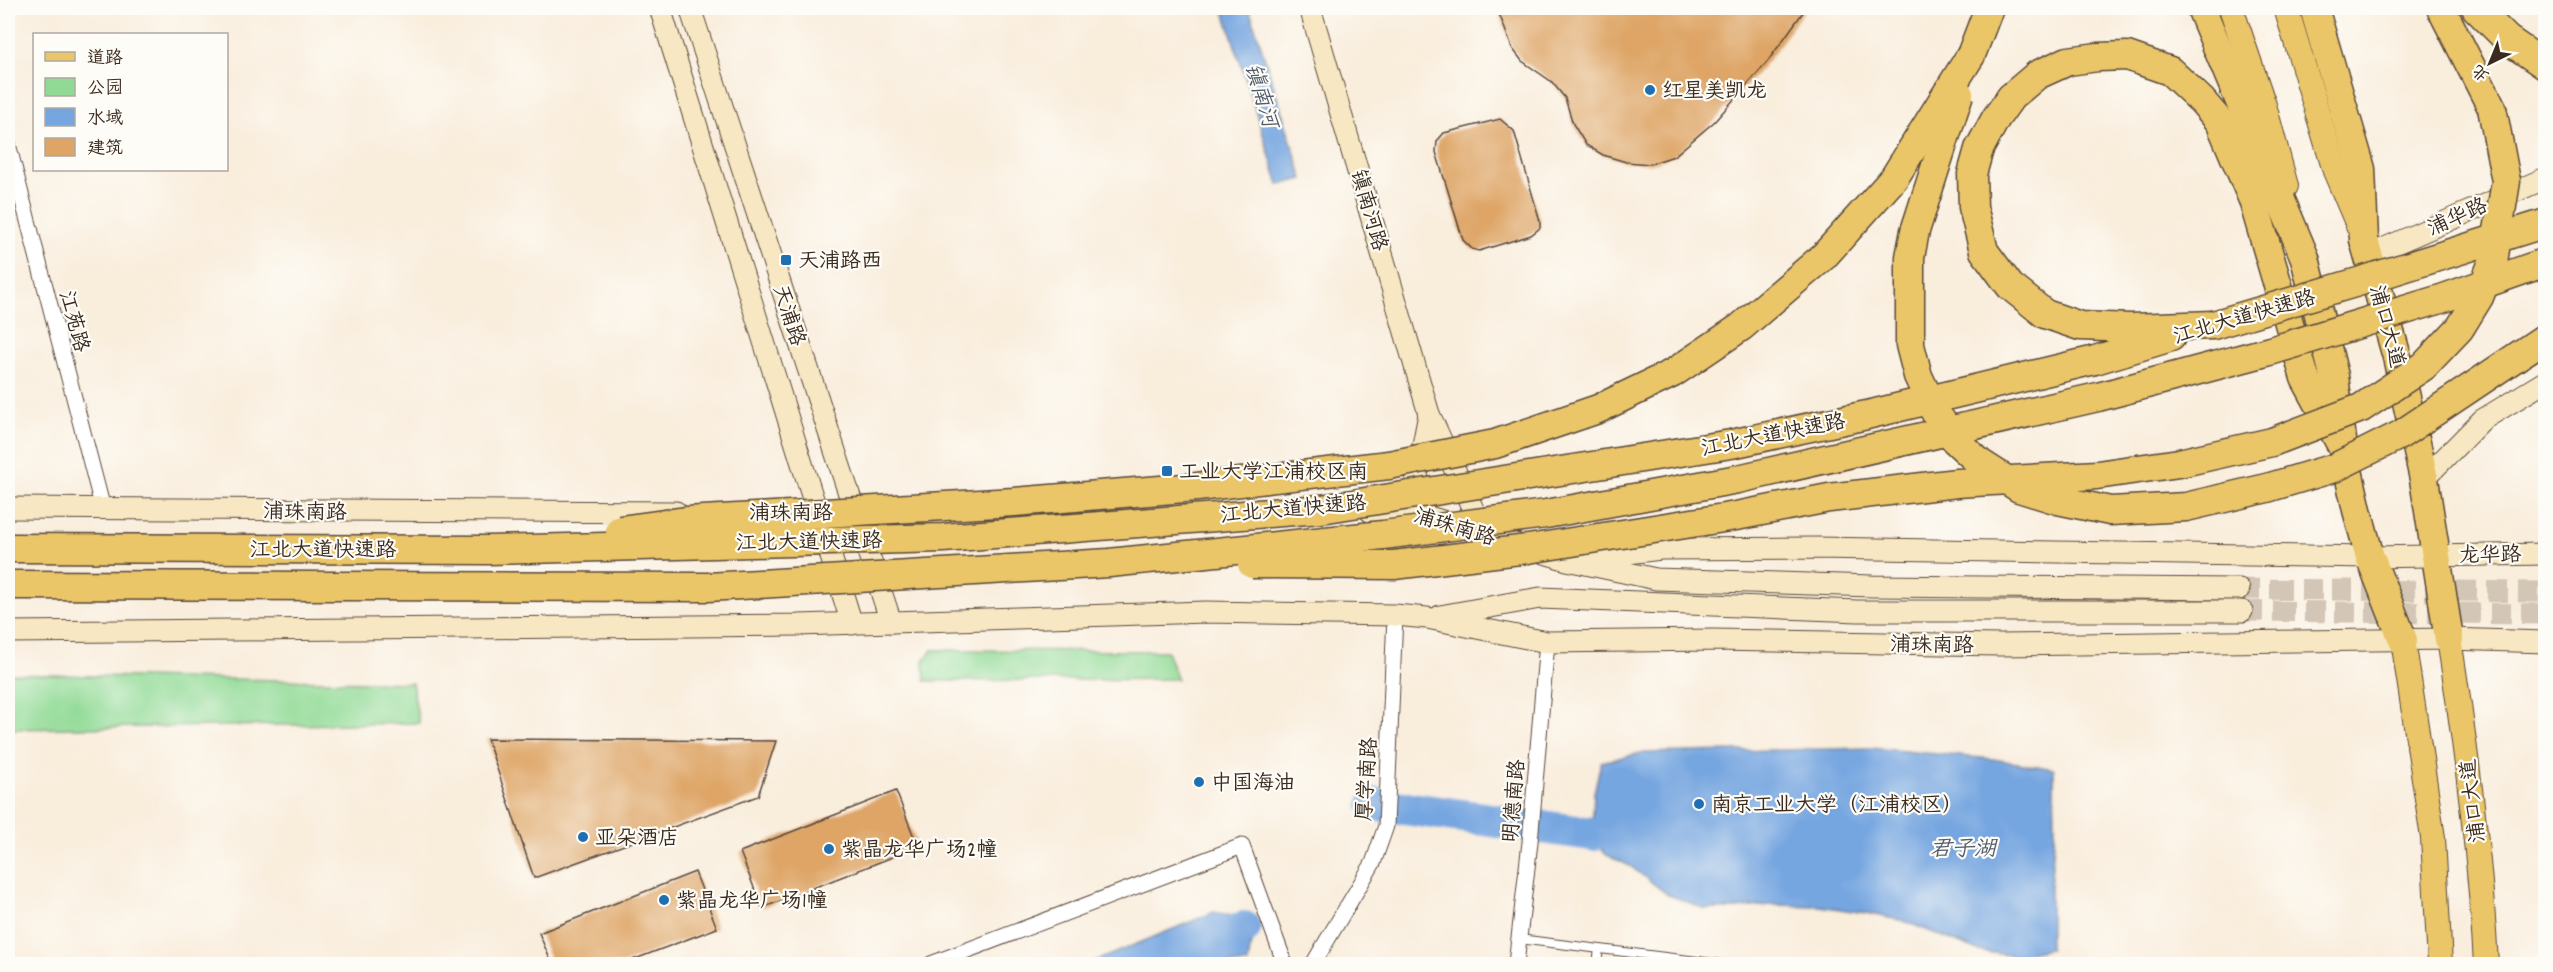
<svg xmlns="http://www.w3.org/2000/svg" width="2553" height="972" font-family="Dekko,'LXGW WenKai TC',sans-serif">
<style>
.green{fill:#90da95;stroke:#66825a;stroke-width:1.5}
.water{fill:#76a6e0;stroke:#58687f;stroke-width:1.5}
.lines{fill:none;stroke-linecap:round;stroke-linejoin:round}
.river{stroke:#76a6e0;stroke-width:34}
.building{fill:#dea566}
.secondary-tunnel{stroke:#d3c6b6;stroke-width:21;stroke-dasharray:21 10;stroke-linecap:butt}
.lane-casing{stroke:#58473a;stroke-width:10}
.street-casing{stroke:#58473a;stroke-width:17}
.secondary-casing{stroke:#58473a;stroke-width:23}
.primary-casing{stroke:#58473a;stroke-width:26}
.highway-casing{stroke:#58473a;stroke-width:31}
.lane{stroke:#fff;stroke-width:8}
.street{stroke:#fff;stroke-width:15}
.secondary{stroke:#f7e8c3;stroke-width:21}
.primary{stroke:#eac669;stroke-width:24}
.highway{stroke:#eac669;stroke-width:28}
.highway-bridge-casing{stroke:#58473a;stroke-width:31;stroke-linecap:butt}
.highway-bridge{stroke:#eac669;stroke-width:28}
.poi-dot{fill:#1f6fb2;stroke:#fdfcf7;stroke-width:2}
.labels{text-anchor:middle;stroke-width:4.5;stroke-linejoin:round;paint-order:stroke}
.poi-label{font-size:21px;fill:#3b2a1e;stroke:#fdfcf7;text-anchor:start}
.street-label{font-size:21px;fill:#3b2a1e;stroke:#fdfcf7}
.water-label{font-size:22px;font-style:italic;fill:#535c6c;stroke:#fdfcf7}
</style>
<rect width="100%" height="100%" fill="#fdfcf7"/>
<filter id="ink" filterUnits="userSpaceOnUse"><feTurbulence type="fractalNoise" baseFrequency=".0167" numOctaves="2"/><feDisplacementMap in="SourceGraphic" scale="12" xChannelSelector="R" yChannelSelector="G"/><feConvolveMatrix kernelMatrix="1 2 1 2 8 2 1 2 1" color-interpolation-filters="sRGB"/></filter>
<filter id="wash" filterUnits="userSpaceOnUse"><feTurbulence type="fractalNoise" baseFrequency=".008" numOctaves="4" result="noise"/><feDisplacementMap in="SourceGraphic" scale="24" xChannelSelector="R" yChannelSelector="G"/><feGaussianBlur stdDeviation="1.35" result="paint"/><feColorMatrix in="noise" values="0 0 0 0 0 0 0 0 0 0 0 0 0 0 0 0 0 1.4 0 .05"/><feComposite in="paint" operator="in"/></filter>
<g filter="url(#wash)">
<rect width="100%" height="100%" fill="#f9eddc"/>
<!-- green -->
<g class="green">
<polygon points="932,650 1167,651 1177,679 925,681 924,660"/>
<polygon points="8,674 412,683 419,723 8,729"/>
</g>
<!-- water -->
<g class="water">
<polygon points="1223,8 1249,8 1303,179 1279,185"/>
<polygon points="1871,748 1993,759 2054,769 2055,831 2050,888 2050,949 2014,956 1979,951 1904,921 1866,913 1820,906 1770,905 1736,909 1705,909 1667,894 1630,866 1605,854 1592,834 1594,793 1601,762 1641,753"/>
<polygon points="1214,912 1235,917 1251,942 1248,964 1088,964"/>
</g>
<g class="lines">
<!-- river -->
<g class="river">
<polyline points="1375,804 1592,834"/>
<polyline points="1157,964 1244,928"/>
</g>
</g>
<g id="blocks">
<!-- building -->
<g class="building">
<polygon points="1497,8 1806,8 1768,61 1714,122 1674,156 1650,164 1626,162 1603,155 1586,145 1573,124 1565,98 1552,82 1522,61 1512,48"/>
<polygon points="1500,119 1514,131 1540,221 1540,228 1531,235 1479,251 1472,249 1463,240 1436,152 1437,141 1444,133"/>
<polygon points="487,739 776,741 758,796 534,878"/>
<polygon points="896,791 918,847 762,908 740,852"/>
<polygon points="695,872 717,928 622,964 552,964 539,933"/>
</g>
</g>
</g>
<g filter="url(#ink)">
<use href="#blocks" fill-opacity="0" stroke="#58473a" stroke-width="1.5"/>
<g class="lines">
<!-- secondary-tunnel -->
<g class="secondary-tunnel">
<polyline points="2239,589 2546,592"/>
<polyline points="2242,611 2546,614"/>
</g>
<!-- lane casing -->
<g class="lane-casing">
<g id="lane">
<polyline points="1519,939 1722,964"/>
<polyline points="1597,964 1599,949"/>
</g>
</g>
<!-- street casing -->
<g class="street-casing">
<g id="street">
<polyline points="8,144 103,509"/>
<polyline points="931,964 1242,846 1285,964"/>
<polyline points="1313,964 1373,863 1386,826 1395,615"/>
<polyline points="1516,964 1530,842 1547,642"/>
</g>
</g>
<!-- secondary casing -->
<g class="secondary-casing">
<g id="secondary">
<polyline points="660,8 852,624"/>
<polyline points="690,8 891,622"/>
<polyline points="1310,8 1429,414 1485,535"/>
<polyline points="2369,255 2546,178"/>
<polyline points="2424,479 2482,420 2546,381"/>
<polyline points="1411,507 1429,414"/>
<polyline points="8,508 676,512"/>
<polyline points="1370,511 1410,511 1567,560 1656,579 1872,586 2239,589"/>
<polyline points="1043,512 1129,511"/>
<polyline points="1586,558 1661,549 1817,548 2370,557 2546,554"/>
<polyline points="1440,616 1540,598 1858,611 2242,611"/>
<polyline points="8,632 798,625 1206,612 1395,615 1427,618 1547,642 1713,640 1999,645 2449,639 2546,642"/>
</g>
</g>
<!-- primary casing -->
<g class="primary-casing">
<g id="primary">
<polyline points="2231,8 2264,105 2286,186"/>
<polyline points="2286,8 2335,171 2361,232"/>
<path d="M2449,639C2466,747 2480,855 2486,964"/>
<polyline points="2403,640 2433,838 2440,964"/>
</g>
</g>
<!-- highway casing -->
<g class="highway-casing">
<g id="highway">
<polyline points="2201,8 2305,258 2334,376 2343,448 2357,510 2370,557 2403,640"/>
<polyline points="2314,8 2361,169 2364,240 2397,357 2424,479 2449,639"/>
<polyline points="2441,8 2492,108"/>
<polyline points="2476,8 2507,39 2546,66"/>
<polyline points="1971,55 1989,8"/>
<polyline points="2213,325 2131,328 2080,326 2045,314 2010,286 1984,251 1973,207 1972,174 1979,149 1996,118 2011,97 2037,75 2068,61 2098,57 2127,56 2170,71 2202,101 2220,122 2253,200 2305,378 2343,448"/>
<polyline points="2095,360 2171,337"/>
</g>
</g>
<!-- lane -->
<use href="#lane" class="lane"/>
<!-- street -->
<use href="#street" class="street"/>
<!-- secondary -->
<use href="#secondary" class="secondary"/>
<!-- primary -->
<use href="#primary" class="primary"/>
<!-- highway -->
<use href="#highway" class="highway"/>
<!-- highway-bridge casing -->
<g class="highway-bridge-casing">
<g id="highway-bridge">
<polyline points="1959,94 1915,231 1910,257 1910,345 1918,376 1935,412 1955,440 1980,463 2019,488 2058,500 2110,511 2186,507 2267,488 2334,468 2400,435 2546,337"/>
<polyline points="2213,325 2358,282 2546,223"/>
<polyline points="620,530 686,521 1014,502 1197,487 1389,465 1495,444 1598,409 1673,373 1741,327 1824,256 1894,178 1971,55"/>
<polyline points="8,548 488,550 943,538 1321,509 1731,444 1867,415 2095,360"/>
<polyline points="1252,564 1394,565 1528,549 1736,516 1829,498 1957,483 2097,475 2179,463 2272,442 2361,408 2424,366 2460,328 2479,297 2493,262 2506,181 2492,108"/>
<polyline points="8,585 708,587 1109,563 1383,535 1546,514 1738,479 2098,397 2270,351 2441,299 2546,262"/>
</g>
</g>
<!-- highway-bridge -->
<use href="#highway-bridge" class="highway-bridge"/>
</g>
</g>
<!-- markers -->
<g class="poi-dot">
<circle cx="1650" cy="90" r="6"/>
<rect x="780" y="254" width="12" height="12" rx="3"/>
<rect x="1161" y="465" width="12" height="12" rx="3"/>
<circle cx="1199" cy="782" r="6"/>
<circle cx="1699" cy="804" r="6"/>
<circle cx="583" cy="837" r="6"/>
<circle cx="829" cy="849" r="6"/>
<circle cx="664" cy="900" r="6"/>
</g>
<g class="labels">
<!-- poi labels -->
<g class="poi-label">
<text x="1662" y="97">红星美凯龙</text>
<text x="798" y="267">天浦路西</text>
<text x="1179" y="478">工业大学江浦校区南</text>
<text x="1211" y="789">中国海油</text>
<text x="1711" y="811">南京工业大学（江浦校区）</text>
<text x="595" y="844">亚朵酒店</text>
<text x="841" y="856">紫晶龙华广场2幢</text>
<text x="676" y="907">紫晶龙华广场1幢</text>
</g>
<!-- street labels -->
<g class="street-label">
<text transform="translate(1370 210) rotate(74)" y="7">镇南河路</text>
<text transform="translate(2457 216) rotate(-24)" y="7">浦华路</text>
<text transform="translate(790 315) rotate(72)" y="7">天浦路</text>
<text transform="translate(2244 316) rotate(-16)" y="7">江北大道快速路</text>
<text transform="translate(75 321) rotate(75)" y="7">江苑路</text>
<text transform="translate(2388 326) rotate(75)" y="7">浦口大道</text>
<text transform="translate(1773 434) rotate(-11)" y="7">江北大道快速路</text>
<text transform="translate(1293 508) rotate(-5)" y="7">江北大道快速路</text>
<text transform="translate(305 511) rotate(1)" y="7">浦珠南路</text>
<text x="791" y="519">浦珠南路</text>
<text transform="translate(1455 526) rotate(17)" y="7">浦珠南路</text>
<text transform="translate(809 541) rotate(-1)" y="7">江北大道快速路</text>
<text x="323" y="556">江北大道快速路</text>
<text transform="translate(2490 554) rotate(-1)" y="7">龙华路</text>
<text transform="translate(1932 644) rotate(1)" y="7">浦珠南路</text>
<text transform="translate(1366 779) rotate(-86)" y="7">厚学南路</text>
<text transform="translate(1513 801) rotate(-85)" y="7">明德南路</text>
<text transform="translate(2472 801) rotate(-97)" y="7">浦口大道</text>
</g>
<!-- water labels -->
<g class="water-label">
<text transform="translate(1263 95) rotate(73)" y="8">镇南河</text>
<text x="1963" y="855">君子湖</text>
</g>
</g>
<!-- margin -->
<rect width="2553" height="972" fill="none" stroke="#fdfcf7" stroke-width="30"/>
<!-- legend -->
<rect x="33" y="33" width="195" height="138" fill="#fdfcf7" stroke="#afa8a0" stroke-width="1.5"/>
<rect x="45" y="52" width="30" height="9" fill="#eac669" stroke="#afa8a0" stroke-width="1.5"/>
<text x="87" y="63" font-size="18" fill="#3b2a1e">道路</text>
<rect x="45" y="78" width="30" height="18" fill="#90da95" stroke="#afa8a0" stroke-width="1.5"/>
<text x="87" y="93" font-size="18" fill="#3b2a1e">公园</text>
<rect x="45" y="108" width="30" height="18" fill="#76a6e0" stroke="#afa8a0" stroke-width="1.5"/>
<text x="87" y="123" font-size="18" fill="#3b2a1e">水域</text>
<rect x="45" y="138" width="30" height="18" fill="#dea566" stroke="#afa8a0" stroke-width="1.5"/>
<text x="87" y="153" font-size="18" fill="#3b2a1e">建筑</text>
<!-- north arrow -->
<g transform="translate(2490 63) rotate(223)" stroke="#fdfcf7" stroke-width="4.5" paint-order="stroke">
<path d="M0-4.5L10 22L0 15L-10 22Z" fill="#3b2a1e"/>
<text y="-9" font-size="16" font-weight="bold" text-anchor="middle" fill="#3b2a1e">北</text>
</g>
</svg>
